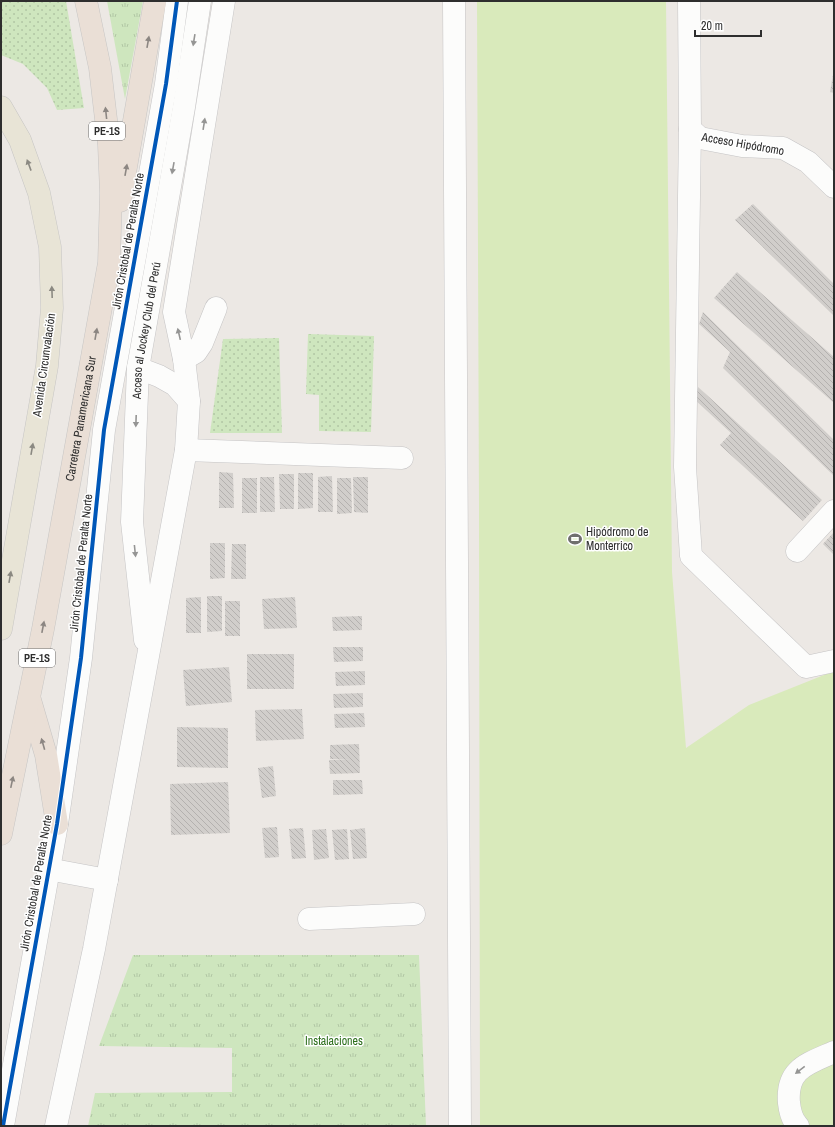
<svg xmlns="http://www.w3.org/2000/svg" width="835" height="1127" font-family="'Archivo Narrow',sans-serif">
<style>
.grass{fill:url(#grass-dots)}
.park{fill:url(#park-tufts)}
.pitch{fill:#d9eabb}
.building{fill:url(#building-back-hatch)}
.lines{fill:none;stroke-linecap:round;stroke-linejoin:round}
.minor-casing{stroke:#c5c4c5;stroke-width:23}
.major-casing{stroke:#c6c5c4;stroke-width:23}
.highway-casing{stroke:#c6c5c4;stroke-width:23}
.minor{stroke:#fcfcfb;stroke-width:22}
.major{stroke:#e8e4d6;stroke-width:22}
.highway{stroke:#eadfd6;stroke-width:22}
.cycleway-casing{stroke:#fff;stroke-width:6}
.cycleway{stroke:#0057b8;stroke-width:4}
.oneway{fill:#959594}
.oneway2{fill:#8c8682}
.oneway3{fill:#8b8982}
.labels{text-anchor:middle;stroke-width:3;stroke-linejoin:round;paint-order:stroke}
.shield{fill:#fff;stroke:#6d6d6d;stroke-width:1}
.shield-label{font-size:11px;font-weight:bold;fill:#2e2e2e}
.street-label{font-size:12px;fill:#2e2e2e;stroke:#fff}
.poi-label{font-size:12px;fill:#2e2e2e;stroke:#fff;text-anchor:start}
.park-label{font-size:12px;fill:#2c6e1b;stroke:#fff}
</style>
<defs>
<pattern id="grass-dots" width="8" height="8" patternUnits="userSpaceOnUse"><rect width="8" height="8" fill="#cee6be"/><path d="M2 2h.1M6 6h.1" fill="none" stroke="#b1c6a4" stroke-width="1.8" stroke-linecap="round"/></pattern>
<pattern id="park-tufts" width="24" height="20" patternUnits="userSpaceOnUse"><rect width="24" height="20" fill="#cee6be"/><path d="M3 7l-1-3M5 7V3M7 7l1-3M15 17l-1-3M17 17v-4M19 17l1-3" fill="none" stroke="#b1c6a4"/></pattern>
<pattern id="building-back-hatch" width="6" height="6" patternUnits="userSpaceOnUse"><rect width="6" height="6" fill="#d1cecb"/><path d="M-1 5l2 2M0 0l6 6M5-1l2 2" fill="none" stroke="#b4b1af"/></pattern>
</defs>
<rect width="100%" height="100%" fill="#ece8e4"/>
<!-- grass -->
<g class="grass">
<polygon points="1,1 66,1 84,108 57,110 47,88 23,64 1,55"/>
<polygon points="308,334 374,336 371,432 319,431 319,395 306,394"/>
<polygon points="279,338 282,433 210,433 223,339"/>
</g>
<!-- park -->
<g class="park">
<polygon points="107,1 143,1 125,99"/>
<polygon points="133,955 419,955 426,1126 88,1126 95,1093 232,1092 232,1048 99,1046"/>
</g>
<!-- pitch -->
<polygon class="pitch" points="477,1 666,1 672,572 686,748 749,705 834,671 834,1126 480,1126 479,507"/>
<!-- building -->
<g class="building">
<polygon points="833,75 834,75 834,93 830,92"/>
<polygon points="753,204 834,284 834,316 735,220"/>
<polygon points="737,272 834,357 834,403 714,298"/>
<polygon points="703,312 834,440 834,474 833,475 723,368 730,352 699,324"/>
<polygon points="698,387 822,500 803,521 720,445 731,433 694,399"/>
<polygon points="219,472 233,473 234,508 219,508"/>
<polygon points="298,473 313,473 313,508 298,509"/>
<polygon points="279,474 294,474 294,509 280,509"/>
<polygon points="332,476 333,512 318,512 318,477"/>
<polygon points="260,477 274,477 275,512 260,512"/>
<polygon points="353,477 368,477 368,513 354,512"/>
<rect x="242" y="478" width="15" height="35"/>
<polygon points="337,478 351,478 352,513 337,514"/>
<polygon points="834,532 834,555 823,544"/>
<polygon points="210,543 225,543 225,578 210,579"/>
<polygon points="232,544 246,544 246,579 231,579"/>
<polygon points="207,596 222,596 222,631 207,632"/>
<polygon points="201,597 201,633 186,633 186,598"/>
<polygon points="295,597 297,628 264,629 262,599"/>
<rect x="225" y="601" width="15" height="35"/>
<polygon points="362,616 362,630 333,631 332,617"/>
<polygon points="333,647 363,647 363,661 334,662"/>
<rect x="247" y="654" width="47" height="35"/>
<polygon points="229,667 232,702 186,706 183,670"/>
<polygon points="365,671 365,685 336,686 335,672"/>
<polygon points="363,693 363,707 334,708 333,694"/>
<polygon points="302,709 304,739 256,741 255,710"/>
<polygon points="364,713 365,727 335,728 334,714"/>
<polygon points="177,727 228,728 228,768 177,767"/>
<polygon points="359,744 360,773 330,774 329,760 350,759 330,759 330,745"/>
<polygon points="273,766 276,796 262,798 258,768"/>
<polygon points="333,780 362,780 363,794 333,795"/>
<polygon points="228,782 230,833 171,835 170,784"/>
<polygon points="277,827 279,857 265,858 262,828"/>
<polygon points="303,828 306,858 292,859 289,829"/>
<polygon points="365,828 367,858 353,859 350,830"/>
<polygon points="326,829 329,858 314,860 312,830"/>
<polygon points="347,829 349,859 335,860 332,830"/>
</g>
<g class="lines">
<!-- minor casing -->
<g class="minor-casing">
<g id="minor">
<polyline points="454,1 460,1126"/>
<polyline points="689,1 690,129 685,467 691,556 806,667 834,661"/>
<polyline points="690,129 700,138 742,146 783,148 808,162 834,187"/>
<polyline points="184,359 196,352 202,343 216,308"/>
<polyline points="189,401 184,359 174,312 224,1"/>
<polyline points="186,450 402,458"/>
<polyline points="797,551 834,511"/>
<path id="s1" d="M145,640L132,522L138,368L184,107L200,1"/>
<polyline points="48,869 107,880"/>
<polyline points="309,919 414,914"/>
<polyline points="3,1126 57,824 81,658 104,430 166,84 177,1"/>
<polyline points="56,1126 94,949 186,450 189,401 175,385 159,376 138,368"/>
<path d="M798,1126C792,1120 790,1112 789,1103C786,1069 807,1064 834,1052"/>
</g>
</g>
<!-- major casing -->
<g class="major-casing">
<polyline id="major" points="1,107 20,140 39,193 50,247 52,308 47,366 1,629"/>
</g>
<!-- highway casing -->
<g class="highway-casing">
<g id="highway">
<polyline points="120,201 155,1"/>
<polyline points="30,700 46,755 57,824"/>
<path id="s2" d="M1,834L43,629L109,263L111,193L109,145L100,68L86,1"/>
</g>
</g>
<!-- minor -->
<use href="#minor" class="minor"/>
<!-- major -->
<use href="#major" class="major"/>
<!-- highway -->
<use href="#highway" class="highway"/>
<!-- cycleway casing -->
<g class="cycleway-casing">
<polyline id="cycleway" points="3,1126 57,824 81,658 104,430 166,84 177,1"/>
</g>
<!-- cycleway -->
<use href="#cycleway" class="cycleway"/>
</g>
<!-- one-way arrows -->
<defs><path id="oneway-solid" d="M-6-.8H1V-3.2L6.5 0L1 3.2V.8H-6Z"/></defs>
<g class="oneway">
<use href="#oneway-solid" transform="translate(194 40) rotate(99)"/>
<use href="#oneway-solid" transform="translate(204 124) rotate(-81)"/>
<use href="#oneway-solid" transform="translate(173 168) rotate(100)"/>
<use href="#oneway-solid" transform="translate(179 334) rotate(-103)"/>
<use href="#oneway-solid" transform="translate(136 421) rotate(92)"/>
<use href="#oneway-solid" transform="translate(135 551) rotate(84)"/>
<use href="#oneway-solid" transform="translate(800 1070) rotate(142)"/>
</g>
<g class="oneway2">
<use href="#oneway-solid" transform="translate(148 42) rotate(-80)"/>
<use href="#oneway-solid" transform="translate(106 113) rotate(-96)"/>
<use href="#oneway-solid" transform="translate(126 170) rotate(-80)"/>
<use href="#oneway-solid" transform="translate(96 334) rotate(-80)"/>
<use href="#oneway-solid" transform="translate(43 627) rotate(-79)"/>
<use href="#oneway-solid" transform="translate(43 744) rotate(-106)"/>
<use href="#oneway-solid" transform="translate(12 782) rotate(-78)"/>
</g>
<g class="oneway3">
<use href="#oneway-solid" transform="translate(29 165) rotate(-110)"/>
<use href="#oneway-solid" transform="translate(52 292) rotate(-92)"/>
<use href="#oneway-solid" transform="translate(32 449) rotate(-80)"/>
<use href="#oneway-solid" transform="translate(10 577) rotate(-80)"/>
</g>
<!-- icons -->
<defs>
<g id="stadium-bare" transform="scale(1.08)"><path d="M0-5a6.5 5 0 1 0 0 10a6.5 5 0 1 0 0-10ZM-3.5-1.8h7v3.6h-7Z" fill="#706f6e" stroke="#fff" stroke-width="2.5" paint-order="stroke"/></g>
</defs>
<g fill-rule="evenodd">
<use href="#stadium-bare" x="575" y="539"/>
</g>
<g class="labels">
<!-- shield labels -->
<g class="shield">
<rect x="89" y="122" width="36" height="18" rx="3"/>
<rect x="19" y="649" width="36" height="18" rx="3"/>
</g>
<g class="shield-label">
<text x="107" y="135">PE-1S</text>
<text x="37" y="662">PE-1S</text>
</g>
<!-- street labels -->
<g class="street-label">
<text transform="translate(743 144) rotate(10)" y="4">Acceso Hipódromo</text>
<text transform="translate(128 241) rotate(-80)" y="4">Jirón Cristobal de Peralta Norte</text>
<text dy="4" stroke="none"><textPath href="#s1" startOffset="311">Acceso al Jockey Club del Perú</textPath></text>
<text transform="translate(44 365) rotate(-82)" y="4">Avenida Circunvalación</text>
<text dy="4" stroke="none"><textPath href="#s2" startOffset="423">Carretera Panamericana Sur</textPath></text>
<text transform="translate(81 563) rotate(-84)" y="4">Jirón Cristobal de Peralta Norte</text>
<text transform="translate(36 883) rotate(-80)" y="4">Jirón Cristobal de Peralta Norte</text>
</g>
<!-- poi labels -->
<g class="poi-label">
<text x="586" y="536">Hipódromo de<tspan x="586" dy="14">Monterrico</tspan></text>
</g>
<!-- park labels -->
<g class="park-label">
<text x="334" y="1045">Instalaciones</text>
</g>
</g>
<!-- border -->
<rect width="835" height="1127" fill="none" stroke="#2e2e2e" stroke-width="4"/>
<!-- scale -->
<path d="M695 30v6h66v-6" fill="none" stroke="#2e2e2e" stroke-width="2"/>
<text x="701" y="30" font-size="12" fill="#2e2e2e" stroke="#ffffff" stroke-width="3" paint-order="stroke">20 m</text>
</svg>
